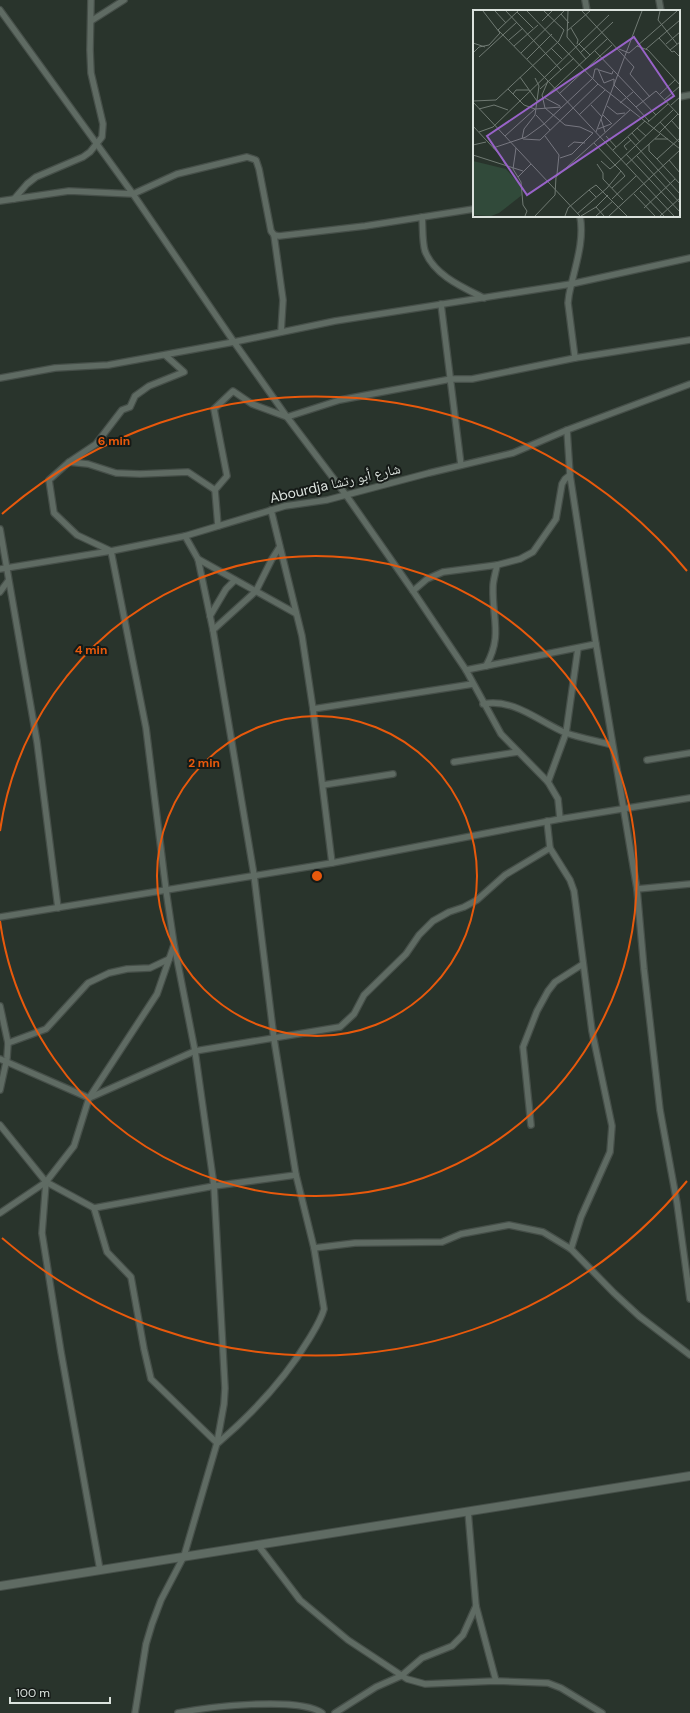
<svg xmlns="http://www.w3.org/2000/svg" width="690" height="1713" font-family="'DM Sans','Noto Naskh Arabic',sans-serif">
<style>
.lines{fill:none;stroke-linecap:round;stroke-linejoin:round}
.street-casing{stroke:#464f49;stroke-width:8}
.secondary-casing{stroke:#464f49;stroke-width:10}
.street{stroke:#5f6b63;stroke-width:5.5}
.secondary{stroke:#5f6b63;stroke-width:8}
.ring{fill:none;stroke:#e8590c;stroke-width:2}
.labels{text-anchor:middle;stroke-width:4;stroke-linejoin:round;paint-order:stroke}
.street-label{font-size:14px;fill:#dbe2dd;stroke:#151a17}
.inset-road{fill:none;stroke:#707a73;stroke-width:1}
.view{fill:#9863c8;fill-opacity:0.15;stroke:#9863c8;stroke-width:2}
.inset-edge{fill:none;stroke:#dbe2dd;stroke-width:2}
.centre{fill:#e8590c;stroke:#151a17;stroke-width:2}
.ring-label{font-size:12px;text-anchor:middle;font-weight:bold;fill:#e8590c;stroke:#151a17;stroke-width:4;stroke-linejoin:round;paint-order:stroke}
</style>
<rect width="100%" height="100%" fill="#29342c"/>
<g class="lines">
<!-- street casing -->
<g class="street-casing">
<g id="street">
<polyline points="585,0 587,11"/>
<polyline points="659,0 661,11"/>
<polyline points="0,10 133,194 234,342 287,417 346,495 413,591 466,670 501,734 548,782 558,799 560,819"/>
<polyline points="91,21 124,0"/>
<polyline points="679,97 690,95"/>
<polyline points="14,199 27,184 36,177 83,157 90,152 102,137 103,124 91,73 90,50 91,0"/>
<polyline points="0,201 69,191 133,194 177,174 247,157 256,160 259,169 271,231 274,235 279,236 365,226 474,209"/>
<path d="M580,216C585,242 574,269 569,295L568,303L575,358L690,340"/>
<path d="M422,217C423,227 422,241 425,251C434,275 462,287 484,298"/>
<polyline points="274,235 283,300 281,332"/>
<polyline points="441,304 461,465"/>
<polyline points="0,378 55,368 108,365 234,342 335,321 571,284 690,258"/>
<polyline points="567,430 570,475 596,644 637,889 644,969 660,1110 677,1203 690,1299"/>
<polyline points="69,462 96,444 122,410 130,407 135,396 149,386 184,372 165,355"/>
<polyline points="215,490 218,526"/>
<polyline points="271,510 302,636 313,709 332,863"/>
<polyline points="0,529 37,742 58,908"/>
<path d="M185,536L198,559L213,630L254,875L274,1039L296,1175L314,1248L324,1309C321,1320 315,1329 309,1339C285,1379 253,1413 218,1443"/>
<polyline points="198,559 295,613"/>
<polyline points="0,569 111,551 185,536 285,506 327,500 429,473 513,453 567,430 690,384"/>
<polyline points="413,591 427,579 443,572 497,565 520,559 533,552 556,519 562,484 565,479 570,475"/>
<polyline points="0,592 8,581"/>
<polyline points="210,616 226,589 235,580"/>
<polyline points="213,630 256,591 272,559 279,548"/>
<path d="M486,666C503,635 492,619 493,587C493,580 496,572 497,565"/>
<polyline points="466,670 596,644"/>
<path d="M483,704C515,698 539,722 566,733C581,738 597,741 612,745"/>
<polyline points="313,709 473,684"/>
<polyline points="647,760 690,753"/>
<polyline points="454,762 518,752"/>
<polyline points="548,782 566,733 578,648"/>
<polyline points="323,785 393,774"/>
<polyline points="547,821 550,848 570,880 574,891 592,1031 612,1126 610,1152 581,1217 571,1249"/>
<polyline points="637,889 690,884"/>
<polyline points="0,917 332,863 560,819 690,798"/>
<polyline points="0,1006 8,1043 7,1058 0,1090"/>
<polyline points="8,1043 46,1029 88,983 109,973 127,969 150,968 169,959"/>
<polyline points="0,1059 89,1098 195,1051 340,1027 354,1014 364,995 406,954 419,935 433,921 449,912 464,907 477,900 505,875 550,848"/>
<polyline points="0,1125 46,1182 94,1208 214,1186 296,1175"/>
<polyline points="531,1125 523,1047 537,1011 548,991 555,982 583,964"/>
<polyline points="46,1182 42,1233 61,1352 100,1570"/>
<polyline points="94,1208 107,1252 131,1277 144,1349 151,1379 217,1443"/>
<polyline points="0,1213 46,1182 74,1146 89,1098 157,994 174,945"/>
<polyline points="314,1248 355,1243 442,1242 461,1234 509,1225 543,1232 571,1249 614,1293 639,1316 690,1355"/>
<polyline points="468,1511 476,1606 496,1681"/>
<polyline points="258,1545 300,1600 348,1640 407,1679 425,1684 496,1681 548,1683 561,1688 602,1713"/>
<polyline points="135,1713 146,1644 152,1624 161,1600 184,1556 217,1443 224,1404 225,1388 214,1186 195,1051 174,944 166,890 146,728 111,551 77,535 54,513 49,480 69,462 88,464 116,473 140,474 188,472 215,490 227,476 214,409 233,391 252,404 287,417 340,400 451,379 472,379 575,358"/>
<path d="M178,1713C206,1707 299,1696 322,1713"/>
<polyline points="335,1713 376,1687 401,1676 422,1658 452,1646 463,1635 476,1606"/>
</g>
</g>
<!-- secondary casing -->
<g class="secondary-casing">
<polyline id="secondary" points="0,1586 690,1476"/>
</g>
<!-- street -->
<use href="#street" class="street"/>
<!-- secondary -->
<use href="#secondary" class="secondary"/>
</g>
<!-- distance rings -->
<g class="ring">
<circle cx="317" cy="876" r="160"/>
<path d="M0 831A320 320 0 1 1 0 921"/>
<path d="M687 1181A480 480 0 0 1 2 1238M2 514A480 480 0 0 1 687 571"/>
</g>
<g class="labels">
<!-- street labels -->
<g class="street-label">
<text transform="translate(335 483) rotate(-13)" y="5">Abourdja شارع أبو رتشا</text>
</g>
</g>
<!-- overview -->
<g transform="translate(473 10)">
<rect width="207" height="207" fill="#29342c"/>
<path d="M0,151L33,159L48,176L49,185L26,203L18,206L0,205Z" fill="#314a3a"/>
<path class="inset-road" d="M22,1L33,13M33,1L88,60M45,1L25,20L75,71L69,85L72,98L92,115L107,117L120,123M54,1L125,74L207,139M95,1L94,27L113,49M109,1L161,57L157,64L177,87M187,1L185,10L204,34M44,2L60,18M88,4L96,13M69,11L79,1M98,18L105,30L104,34M94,21L117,1M186,28L199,42L201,41L207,47M36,30L50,18M0,33L12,37M106,34L117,45M193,34L207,22M41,36L65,15M164,36L175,40L207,75M78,38L89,49M146,39L156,43L204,1M173,39L207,10M197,40L207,32M122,41L183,105M0,43L6,37L16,35L27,23L10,1M48,43L91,1M107,43L140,12M6,47L44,12M54,49L79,24M126,60L139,64L140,61M47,67L64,91L70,89L134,29M75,71L201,206M35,79L51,95L62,99L88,97M67,79L101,48M40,84L43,80H56M86,84L139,35M187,84L202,70M72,88L87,96M191,90L207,76M0,91L23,90L86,31L91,20L71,1M0,92L107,206M147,93L160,82M118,95L129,107M198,95L207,87M134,96L144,104L152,103M6,99L21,95L35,100M63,105L77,120M106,105L132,80M130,105L139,114M128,109L132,122M198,110L207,120M176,111L163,97L183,81L207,106M175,112L195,94M187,112L207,133M0,116L28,146L32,154M164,118L173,126M125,119L138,114M6,122L20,117L136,5M123,122L169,1M159,123L167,132M186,123L205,104M32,126L62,99M72,126L86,145L84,164M133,126L143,137M155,127L207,184M207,128L184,149L207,174M49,129L51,119L62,105L66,76L62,68M50,129L67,130L125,74M182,129H195M121,133L142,155L137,159L128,151M176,134V141L184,149M0,135L13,132M95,137L101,132L112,133M20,138L53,127L71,114L120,68L122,59H125L131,73L141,69V75L163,97M43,138L40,159L48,172L50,195L54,201L52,206M140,140L172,111M154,140L151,136L158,130M153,144L207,202M0,145L50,161M164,146L207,193M87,148L99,144L120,123M196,150L207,163M124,154L130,163V169L150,190M153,155L187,124M45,167L58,154M139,178L152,166L148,161M116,180L123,175L154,206M167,181L191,206M161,184L182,206M139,189L163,166M171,198L202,169M104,204L134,178L148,161L142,155L200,100M62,206L82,185L83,167L157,100M92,206L95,198L116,180L123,187M108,206L123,197M123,206L140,191M131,206L123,197L135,185M136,206L207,140M187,206L207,188"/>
<path class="view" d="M161,27L201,86L54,185L14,126Z"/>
<rect width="207" height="207" class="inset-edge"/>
</g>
<circle cx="317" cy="876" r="6" class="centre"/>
<g class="ring-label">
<text x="114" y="445">6 min</text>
<text x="91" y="654">4 min</text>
<text x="204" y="767">2 min</text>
</g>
<!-- scale -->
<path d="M10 1697v6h100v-6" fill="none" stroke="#dbe2dd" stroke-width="2"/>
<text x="16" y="1697" font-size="12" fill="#dbe2dd" stroke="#151a17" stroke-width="3" paint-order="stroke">100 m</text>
</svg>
